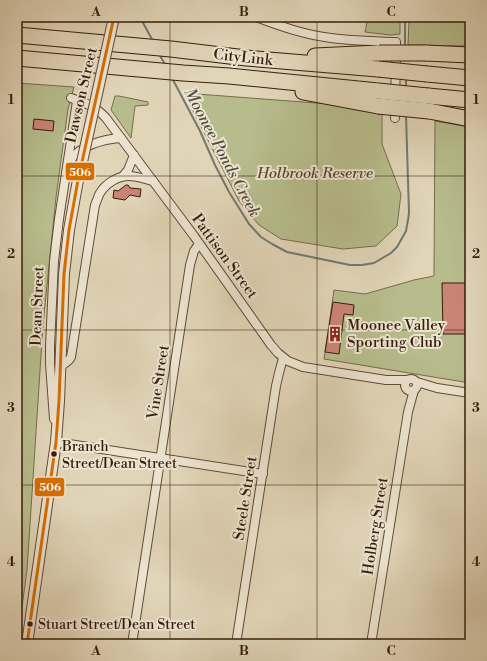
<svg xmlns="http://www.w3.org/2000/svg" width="487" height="661" font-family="'Libre Bodoni',serif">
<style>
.green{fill:#b7bc8c;stroke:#776c4c}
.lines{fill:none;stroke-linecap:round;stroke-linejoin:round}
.stream{stroke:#6f7a71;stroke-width:2}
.building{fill:#c98476;stroke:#371d0c}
.minor-casing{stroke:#624b37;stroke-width:10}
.tertiary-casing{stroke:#624b37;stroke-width:12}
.motorway-casing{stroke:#371d0c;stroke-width:17}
.minor{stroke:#ece4d1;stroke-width:8}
.tertiary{stroke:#ece4d1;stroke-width:10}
.motorway{stroke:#e1d5b8;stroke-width:15}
.tertiary-bridge-casing{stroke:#624b37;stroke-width:12;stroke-linecap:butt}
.motorway-bridge-casing{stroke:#371d0c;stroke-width:17;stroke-linecap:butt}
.tertiary-bridge{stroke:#ece4d1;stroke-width:10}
.motorway-bridge{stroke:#e1d5b8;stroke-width:15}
.bus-1-casing{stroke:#ece4d1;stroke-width:6}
.bus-1{stroke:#d76e02;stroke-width:3}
.grid{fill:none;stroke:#371d0c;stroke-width:1;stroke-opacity:0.55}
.bus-dot{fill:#371d0c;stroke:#ece4d1;stroke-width:1.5}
.labels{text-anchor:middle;stroke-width:4;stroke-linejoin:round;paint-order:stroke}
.bus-label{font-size:14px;fill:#371d0c;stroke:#ece4d1;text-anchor:start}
.street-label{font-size:15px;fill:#371d0c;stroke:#ece4d1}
.park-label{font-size:15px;font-style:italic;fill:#57452c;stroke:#ece4d1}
.poi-label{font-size:15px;fill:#371d0c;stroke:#ece4d1;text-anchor:start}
.water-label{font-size:16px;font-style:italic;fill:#534c3e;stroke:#ece4d1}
.line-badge{stroke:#ece4d1;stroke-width:1.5}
.badge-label{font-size:11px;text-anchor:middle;font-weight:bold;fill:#fff}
.neatline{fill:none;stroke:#371d0c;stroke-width:1.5}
.grid-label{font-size:13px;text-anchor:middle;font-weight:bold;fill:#371d0c}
</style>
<rect width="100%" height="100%" fill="#e1d5b8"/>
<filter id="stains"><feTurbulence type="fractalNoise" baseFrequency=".005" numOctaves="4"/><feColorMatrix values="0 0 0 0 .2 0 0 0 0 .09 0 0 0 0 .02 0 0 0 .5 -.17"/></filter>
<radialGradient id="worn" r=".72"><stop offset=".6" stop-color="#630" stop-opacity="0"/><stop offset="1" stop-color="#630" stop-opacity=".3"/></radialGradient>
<!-- green -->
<g class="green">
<polygon points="368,17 400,17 400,34 390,35 365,32"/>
<polygon points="410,17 470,17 470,46 408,45 409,21"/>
<polygon points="17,83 74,87 68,109 56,197 43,325 27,570 17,644"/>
<polygon points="184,93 382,108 382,144 401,194 397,226 376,246 343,249 281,239 259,225 239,201"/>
<polygon points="115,96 119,96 148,102 148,105 135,106 131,138 111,110"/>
<polygon points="435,121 470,127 470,383 324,359 334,290 365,294 414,280 434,276"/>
</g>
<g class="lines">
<!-- stream -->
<g class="stream">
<polyline points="137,17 142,21 153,41"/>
<polyline points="405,47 405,21 406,17"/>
<polyline points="159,54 166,66"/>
<polyline points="406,77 406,87"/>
<polyline points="172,78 200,131 215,165 229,192 249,224 261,237 272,244 287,252 350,265 362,265 374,263 391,253 397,247 406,231 408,220 409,213 406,115"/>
</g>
</g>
<!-- building -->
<g class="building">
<polygon points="34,119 54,121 53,131 33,129"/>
<polygon points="126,185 128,185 130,188 141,189 140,197 130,195 125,200 113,198 114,190 118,191"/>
<polygon points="442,283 467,283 468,334 443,334"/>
<polygon points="333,302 354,305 353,315 344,314 339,354 325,352"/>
</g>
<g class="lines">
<!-- minor casing -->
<g class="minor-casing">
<g id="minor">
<path d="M256,17C280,26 305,35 331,38C352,41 374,41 396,42L395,118"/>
<path d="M71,98C87,104 94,105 106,118L194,236L271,345L278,353L288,361L303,367L386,380H407"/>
<path d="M69,164C76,146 104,139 121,138"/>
<polyline points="123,176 128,170 134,155"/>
<path d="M60,367L69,360L71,357L95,205C97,201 98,196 100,193C106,183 118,176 129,176C137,176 145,179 153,181"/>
<circle cx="411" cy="385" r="6"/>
<polyline points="417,382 437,388 470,393"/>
<polyline points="54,419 50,364 50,346 54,261 59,219 77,101"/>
<polyline points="56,436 56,442 263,474"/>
<polyline points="132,644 190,265 194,251 199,244"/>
<polyline points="236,644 276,386 279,373 283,358"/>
<polyline points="371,644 408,412 414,390"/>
</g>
</g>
<!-- tertiary casing -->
<g class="tertiary-casing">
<polyline id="tertiary" points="27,644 56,442 59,401 64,274 69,230 78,180"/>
</g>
<!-- motorway casing -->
<g class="motorway-casing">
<g id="motorway">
<polyline points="17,35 171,49 246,58 378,69"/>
<polyline points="425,53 470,55"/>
<polyline points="315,56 379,53"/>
<polyline points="17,58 183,73 229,76 378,91"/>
<polyline points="427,74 470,78"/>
<polyline points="303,92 378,106"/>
<polyline points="428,96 470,100"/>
<polyline points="429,111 470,119"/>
</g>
</g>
<!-- minor -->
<use href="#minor" class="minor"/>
<!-- tertiary -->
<use href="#tertiary" class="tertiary"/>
<!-- motorway -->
<use href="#motorway" class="motorway"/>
<!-- tertiary-bridge casing -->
<g class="tertiary-bridge-casing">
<polyline id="tertiary-bridge" points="78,180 114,17"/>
</g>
<!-- motorway-bridge casing -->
<g class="motorway-bridge-casing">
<g id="motorway-bridge">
<polyline points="379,53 425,53"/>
<polyline points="378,69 427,74"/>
<polyline points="378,91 428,96"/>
<polyline points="378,106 429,111"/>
</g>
</g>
<!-- tertiary-bridge -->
<use href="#tertiary-bridge" class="tertiary-bridge"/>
<!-- motorway-bridge -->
<use href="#motorway-bridge" class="motorway-bridge"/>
<!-- bus-1 casing -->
<g class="bus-1-casing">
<polyline id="bus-1" points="27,644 56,442 59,401 64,274 69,230 78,180 114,17"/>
</g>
<!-- bus-1 -->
<use href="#bus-1" class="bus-1"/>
</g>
<!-- grid -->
<path class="grid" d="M170,17V644M317,17V644M17,176H470M17,330H470M17,485H470"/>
<!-- icons -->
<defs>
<g id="building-bare" transform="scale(1.2)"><path d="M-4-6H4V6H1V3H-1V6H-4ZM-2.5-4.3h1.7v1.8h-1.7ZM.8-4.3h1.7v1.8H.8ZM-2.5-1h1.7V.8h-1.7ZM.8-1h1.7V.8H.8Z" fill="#8f2418" stroke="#ece4d1" stroke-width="2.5" paint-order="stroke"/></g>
</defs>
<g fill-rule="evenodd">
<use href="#building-bare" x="335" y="334"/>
</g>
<!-- markers -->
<g class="bus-dot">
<circle cx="54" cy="454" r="3.5"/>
<circle cx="30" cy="624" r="3.5"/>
</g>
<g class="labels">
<!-- bus labels -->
<g class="bus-label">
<text x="62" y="451">Branch<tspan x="62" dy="17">Street/Dean Street</tspan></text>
<text x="38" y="629">Stuart Street/Dean Street</text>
</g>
<!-- street labels -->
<g class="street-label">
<text transform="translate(243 57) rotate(6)" y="5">CityLink</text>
<text transform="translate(81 95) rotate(-77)" y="5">Dawson Street</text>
<text transform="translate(225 256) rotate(54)" y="5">Pattison Street</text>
<text transform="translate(37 306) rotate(-88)" y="5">Dean Street</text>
<text transform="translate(158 382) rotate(-81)" y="5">Vine Street</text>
<text transform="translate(245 498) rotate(-81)" y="5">Steele Street</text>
<text transform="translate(375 526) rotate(-81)" y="5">Holberg Street</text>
</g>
<!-- park labels -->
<g class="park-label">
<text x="315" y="178">Holbrook Reserve</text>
</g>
<!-- poi labels -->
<g class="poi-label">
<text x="347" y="330">Moonee Valley<tspan x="347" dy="17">Sporting Club</tspan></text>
</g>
<!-- water labels -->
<g class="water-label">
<text transform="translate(223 152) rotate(62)" y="6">Moonee Ponds Creek</text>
</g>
</g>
<g class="line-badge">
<rect x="65" y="162" width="30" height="19" rx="4" fill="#d76e02"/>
<rect x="34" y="477" width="31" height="20" rx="4" fill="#d76e02"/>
</g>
<g class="badge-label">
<text x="80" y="176">506</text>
<text x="50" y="491">506</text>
</g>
<!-- margin -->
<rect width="487" height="661" fill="none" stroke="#e1d5b8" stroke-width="44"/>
<rect x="22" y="22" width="443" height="617" class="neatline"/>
<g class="grid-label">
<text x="96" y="16">A</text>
<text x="244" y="16">B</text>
<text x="391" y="16">C</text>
<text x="11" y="104">1</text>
<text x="476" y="104">1</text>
<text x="11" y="258">2</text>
<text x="476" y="258">2</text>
<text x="11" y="412">3</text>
<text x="476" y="412">3</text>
<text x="11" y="566">4</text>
<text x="476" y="566">4</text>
<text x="96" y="655">A</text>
<text x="244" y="655">B</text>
<text x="391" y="655">C</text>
</g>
<rect width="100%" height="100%" filter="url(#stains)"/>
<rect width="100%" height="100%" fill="url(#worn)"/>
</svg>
